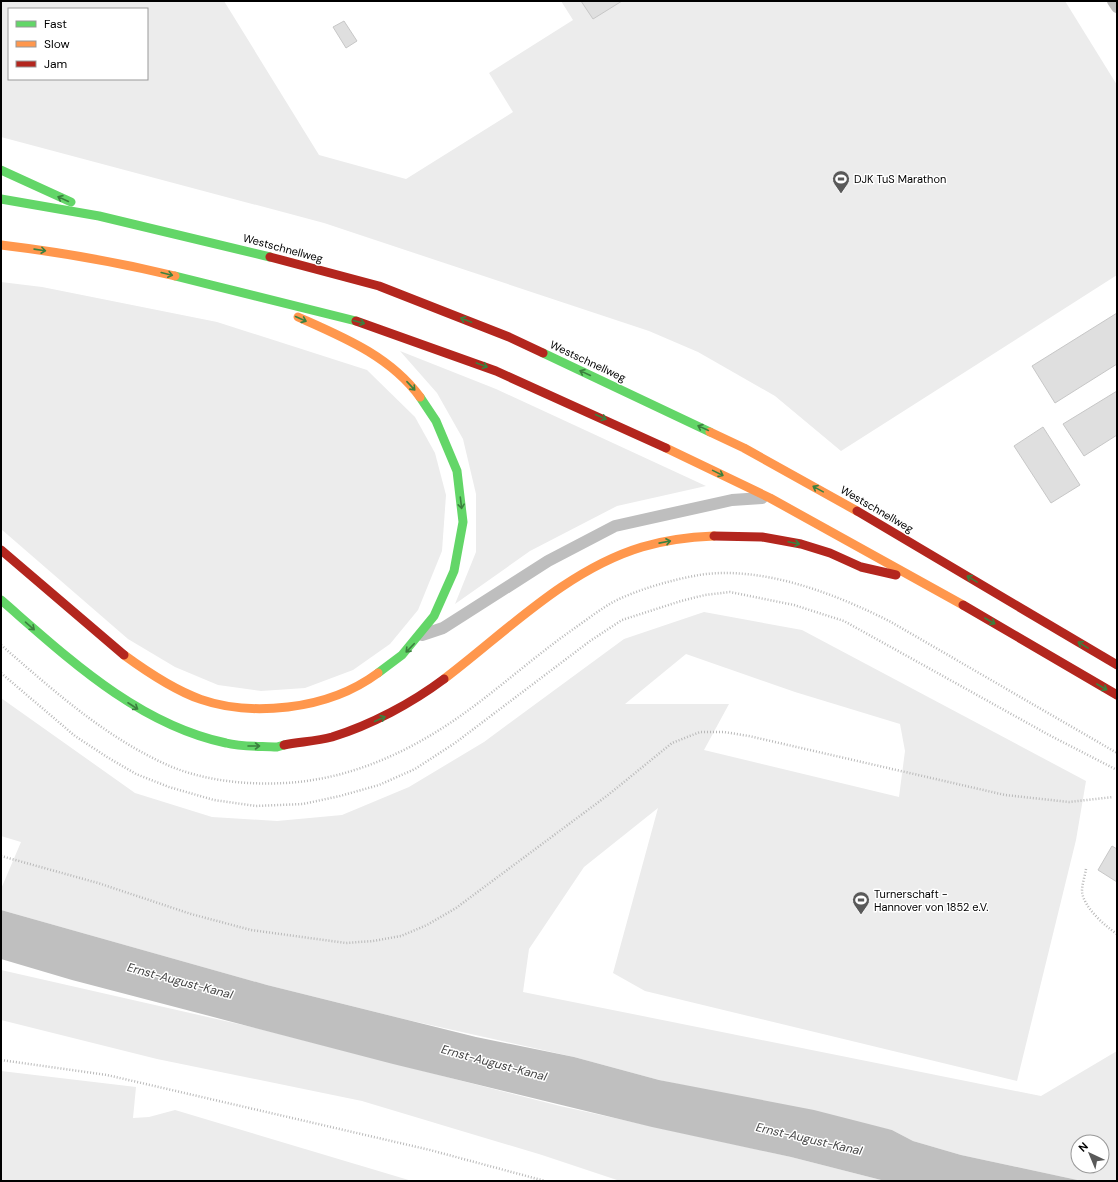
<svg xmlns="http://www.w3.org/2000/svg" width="1118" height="1182" font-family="'DM Sans',sans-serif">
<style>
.green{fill:#ececec;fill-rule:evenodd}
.water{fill:#bfbfbf}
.building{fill:#dfdfdf;stroke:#c7c7c7}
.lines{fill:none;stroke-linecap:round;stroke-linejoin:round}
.path{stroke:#b9b9b9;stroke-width:2.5;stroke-dasharray:1 2;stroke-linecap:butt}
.lane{stroke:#bebebe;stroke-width:12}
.fast{stroke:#63d668;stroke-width:9}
.slow{stroke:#ff974d;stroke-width:9}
.jam{stroke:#b3261e;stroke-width:9}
.oneway{stroke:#3b803e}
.labels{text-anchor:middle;stroke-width:3;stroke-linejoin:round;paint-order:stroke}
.poi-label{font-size:11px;fill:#000;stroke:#fff;text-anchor:start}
.street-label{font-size:11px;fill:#000;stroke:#fff}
.water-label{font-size:12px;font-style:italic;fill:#444;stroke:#fff}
</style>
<rect width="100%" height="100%" fill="#fff"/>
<!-- green -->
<g class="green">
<path d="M1,1H224L319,155L406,179L513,112L489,73L573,20L561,1H1065L1117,85V275L841,451L775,396L698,352L649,331L324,223L1,137ZM9,9H147V79H9Z"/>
<polygon points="1,282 42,287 217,322 367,370 415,417 435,453 446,495 442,551 418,610 390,644 353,670 305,688 261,691 218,685 175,667 128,639 1,529"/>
<polygon points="400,351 496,389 706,486 617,506 530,551 455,604 476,552 476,494 463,439 437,393"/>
<path d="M704,612L802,630L1086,781L1076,840L1017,1081L645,991L613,973L658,808L584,867L529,949L523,992L1041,1096L1117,1051V1181H1082L961,1155L913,1141L892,1130L659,1080L574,1057L408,1020L267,985L1,910V889L21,842L1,836V698L135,793L212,817L277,821L342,815L409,787L484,742L624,639ZM686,654L795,692L900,724L905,751L899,797L704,750L729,704H625ZM1078,1142H1102V1166H1078Z"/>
<polygon points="1,970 256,1028 560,1106 791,1157 885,1181 620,1181 542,1155 362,1101 157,1059 1,1020"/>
<polygon points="1,1071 136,1087 133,1118 149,1117 175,1110 412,1181 1,1181"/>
</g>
<!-- water -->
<polygon class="water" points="1,910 267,985 476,1037 574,1057 659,1080 814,1110 892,1130 913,1141 961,1155 1082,1181 885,1181 791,1157 652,1127 393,1064 72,980 1,959"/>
<!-- building -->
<g class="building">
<polygon points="581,1 622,1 593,19"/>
<polygon points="344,21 357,41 346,48 333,27"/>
<polygon points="1117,313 1117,364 1055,403 1032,366"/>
<polygon points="1117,391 1117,435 1084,456 1063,424"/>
<polygon points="1043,427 1080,485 1051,503 1014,446"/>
<polygon points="1112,846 1117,849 1117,882 1098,870"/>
</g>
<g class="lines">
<!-- path -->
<g class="path">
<path d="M1,645C54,691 107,739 172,767C207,781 247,785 285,783C342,780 396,758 444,727C489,698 528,661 572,630C585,621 599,610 613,602C639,589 671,580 699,575C762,565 836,594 891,622L1117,753"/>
<polyline points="1,673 75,736 107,757 136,774 169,787 214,800 256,806 303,804 340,796 379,785 415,769 455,743 590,641 622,620 681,601 705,595 730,592 794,605 844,621 1049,735 1117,770"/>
<polyline points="1,856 98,883 191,914 251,930 346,943 373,941 401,936 427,925 456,908 608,795 672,743 700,732 724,732 749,736 1005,795 1069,802 1113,797"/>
<path d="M1086,869C1085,876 1082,884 1082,891C1083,907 1105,926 1117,934"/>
<polyline points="1,1060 107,1075 430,1150 545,1181"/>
</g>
<!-- lane -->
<g class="lane">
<polyline points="1113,1 1117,7"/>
<polyline points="422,635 443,628 548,561 615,526 732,500 762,498"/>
</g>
<!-- fast -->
<g class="fast">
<polyline points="1,170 71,202"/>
<polyline points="1,199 99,216 270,257"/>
<polyline points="175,276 356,321"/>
<polyline points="543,353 710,432"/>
<path d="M1,600C68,658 137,724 226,743C242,747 261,746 277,747L284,745"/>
<polyline points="378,673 402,655 434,616 454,571 463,522 457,471 436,421 420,397"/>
</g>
<!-- slow -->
<g class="slow">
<path d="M1,245C59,252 117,262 175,276"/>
<path d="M298,317C343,337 390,356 420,397"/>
<polyline points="710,432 744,448 857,511"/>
<polyline points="666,448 770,498 963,605"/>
<path d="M124,655C180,696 218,715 288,707C322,703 351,693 378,673"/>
<path d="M444,679C506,632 566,570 642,547C665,540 690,537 714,536"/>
</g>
<!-- jam -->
<g class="jam">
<polyline points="270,257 379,286 509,337 543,353"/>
<polyline points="356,321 496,371 666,448"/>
<polyline points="857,511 1117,665"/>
<polyline points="714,536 762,537 801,544 830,553 861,567 896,575"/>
<polyline points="1,550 124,655"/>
<polyline points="963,605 1117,695"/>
<path d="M284,745C300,742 317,741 332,737C371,725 412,703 444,679"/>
</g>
</g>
<!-- one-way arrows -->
<defs><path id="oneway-shaft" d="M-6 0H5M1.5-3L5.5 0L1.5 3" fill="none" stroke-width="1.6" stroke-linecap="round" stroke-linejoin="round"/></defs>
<g class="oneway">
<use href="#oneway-shaft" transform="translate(63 199) rotate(-155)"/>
<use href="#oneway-shaft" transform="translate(40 250) rotate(8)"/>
<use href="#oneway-shaft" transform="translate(167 274) rotate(14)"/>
<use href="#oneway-shaft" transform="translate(301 319) rotate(24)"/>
<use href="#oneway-shaft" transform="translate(466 320) rotate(-159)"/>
<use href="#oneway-shaft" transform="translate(359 322) rotate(15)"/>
<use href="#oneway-shaft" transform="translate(482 365) rotate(20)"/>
<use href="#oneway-shaft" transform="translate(585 373) rotate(-155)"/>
<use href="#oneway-shaft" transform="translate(411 386) rotate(47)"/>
<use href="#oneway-shaft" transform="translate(601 417) rotate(24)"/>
<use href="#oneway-shaft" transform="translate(703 428) rotate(-155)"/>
<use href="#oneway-shaft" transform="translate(718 473) rotate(26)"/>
<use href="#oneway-shaft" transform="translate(818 489) rotate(-151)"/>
<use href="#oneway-shaft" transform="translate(461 503) rotate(83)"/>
<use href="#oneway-shaft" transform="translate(665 542) rotate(-11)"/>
<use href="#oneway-shaft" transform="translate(794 543) rotate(12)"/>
<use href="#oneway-shaft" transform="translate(972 579) rotate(-149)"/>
<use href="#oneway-shaft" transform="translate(990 621) rotate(30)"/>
<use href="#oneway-shaft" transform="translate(30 626) rotate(41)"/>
<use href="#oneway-shaft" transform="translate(1083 645) rotate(-149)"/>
<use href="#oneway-shaft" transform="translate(410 648) rotate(134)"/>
<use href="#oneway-shaft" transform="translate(1102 687) rotate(30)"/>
<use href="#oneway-shaft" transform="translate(133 706) rotate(33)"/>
<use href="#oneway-shaft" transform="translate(380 719) rotate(-24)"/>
<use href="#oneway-shaft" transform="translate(254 746)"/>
</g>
<!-- icons -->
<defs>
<g id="stadium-pin" transform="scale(0.9)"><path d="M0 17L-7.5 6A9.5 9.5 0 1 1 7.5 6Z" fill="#595959" stroke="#fff"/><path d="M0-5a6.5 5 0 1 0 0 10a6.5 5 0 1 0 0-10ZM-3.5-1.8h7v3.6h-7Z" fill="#fff"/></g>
</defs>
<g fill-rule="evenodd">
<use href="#stadium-pin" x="841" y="179"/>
<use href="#stadium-pin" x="861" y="900"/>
</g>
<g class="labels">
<!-- poi labels -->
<g class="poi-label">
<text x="854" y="183">DJK TuS Marathon</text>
<text x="874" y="898">Turnerschaft -<tspan x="874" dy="13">Hannover von 1852 e.V.</tspan></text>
</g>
<!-- street labels -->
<g class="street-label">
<text transform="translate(283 248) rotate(15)" y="4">Westschnellweg</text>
<text transform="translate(588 361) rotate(25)" y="4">Westschnellweg</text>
<text transform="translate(877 509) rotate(30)" y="4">Westschnellweg</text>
</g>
<!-- water labels -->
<g class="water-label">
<text transform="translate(180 981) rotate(15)" y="4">Ernst-August-Kanal</text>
<text transform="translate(494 1063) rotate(15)" y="4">Ernst-August-Kanal</text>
<text transform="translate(809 1139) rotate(13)" y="4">Ernst-August-Kanal</text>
</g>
</g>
<!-- border -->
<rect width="1118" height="1182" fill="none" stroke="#000000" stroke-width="4"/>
<!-- legend -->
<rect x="8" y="8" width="140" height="72" fill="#ffffff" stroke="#999999"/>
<rect x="16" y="21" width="20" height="6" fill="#63d668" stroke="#999999"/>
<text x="44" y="28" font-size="12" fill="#000000">Fast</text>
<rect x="16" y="41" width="20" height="6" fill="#ff974d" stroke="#999999"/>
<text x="44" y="48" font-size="12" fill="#000000">Slow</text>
<rect x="16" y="61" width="20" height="6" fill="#b3261e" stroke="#999999"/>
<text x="44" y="68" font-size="12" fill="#000000">Jam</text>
<!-- north arrow -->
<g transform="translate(1090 1154) rotate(316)"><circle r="19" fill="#ffffff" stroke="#999999"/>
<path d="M0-3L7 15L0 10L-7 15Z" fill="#595959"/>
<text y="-6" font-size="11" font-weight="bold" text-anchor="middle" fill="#000000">N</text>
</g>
</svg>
